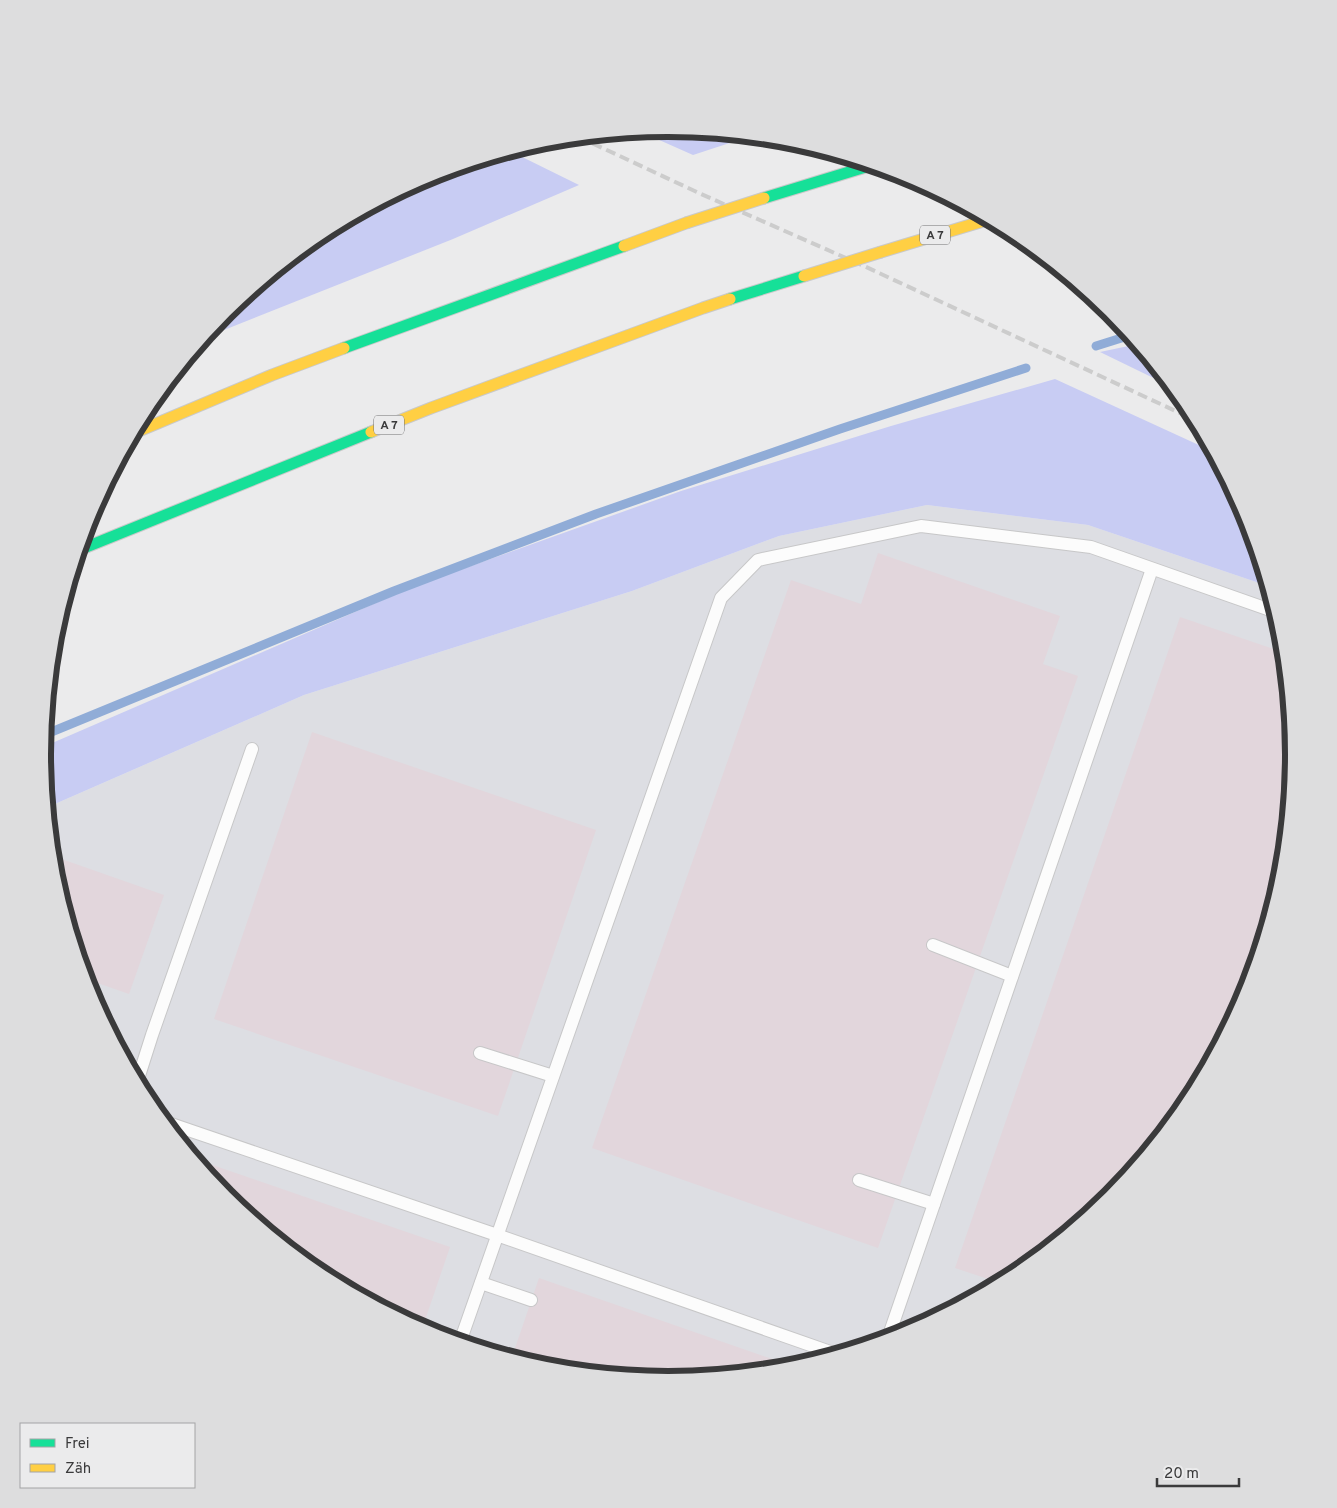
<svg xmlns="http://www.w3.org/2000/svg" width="1337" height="1508" font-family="Overpass,sans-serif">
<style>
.built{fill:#dddee3}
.green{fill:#c8ccf3}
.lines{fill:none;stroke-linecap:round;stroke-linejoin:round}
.stream{stroke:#90acd7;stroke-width:9}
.building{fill:#e2d6dc}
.lane-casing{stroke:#c7c7c8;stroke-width:14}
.fast-casing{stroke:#c9c9c9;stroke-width:13}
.slow-casing{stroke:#c9c9c9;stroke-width:13}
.lane{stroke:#fcfcfc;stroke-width:12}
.fast{stroke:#16e098;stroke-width:11}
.slow{stroke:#ffcf43;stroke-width:11}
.rail{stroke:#ccc;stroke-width:4;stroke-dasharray:10 5;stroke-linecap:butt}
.slow-bridge-casing{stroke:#c9c9c9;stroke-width:13;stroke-linecap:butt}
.slow-bridge{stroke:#ffcf43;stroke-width:11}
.labels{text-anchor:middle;stroke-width:4;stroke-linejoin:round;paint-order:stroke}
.shield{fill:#ebebec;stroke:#6f6f70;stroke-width:1}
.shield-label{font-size:12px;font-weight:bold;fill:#3a3a3b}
.rim{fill:none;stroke:#3a3a3b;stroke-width:6}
</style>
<rect width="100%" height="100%" fill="#ebebec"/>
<!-- built -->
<polygon class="built" points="927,505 1088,525 1268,586 1283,632 1294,754 1282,876 1247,994 1016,1275 908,1332 790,1368 668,1380 546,1368 429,1332 320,1274 226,1196 148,1102 90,993 54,876 48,807 304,695 632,591 779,536"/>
<!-- green -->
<g class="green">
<polygon points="669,128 751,136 693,155 639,131"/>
<polygon points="510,151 579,185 453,239 204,338 226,311 321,233 429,176"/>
<polygon points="1138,344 1174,388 1100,352"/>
<polygon points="1055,379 1214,452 1247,515 1268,586 1088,525 927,505 779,536 632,591 304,695 48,807 43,754 43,747 415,586 681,491 891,426"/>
</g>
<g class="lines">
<!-- stream -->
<g class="stream">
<polyline points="1096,346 1131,335"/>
<polyline points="44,735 394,591 596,514 840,429 1026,368"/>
</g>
</g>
<!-- building -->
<g class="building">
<polygon points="878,553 1060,616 1043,664 1078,676 878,1248 592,1148 791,580 861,604"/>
<polygon points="1180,617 1285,653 1294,754 1282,876 1247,994 1189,1102 1111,1197 1016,1275 1000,1283 955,1268"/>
<polygon points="312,732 596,830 498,1116 214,1019"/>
<polygon points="53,856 164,895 129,994 86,979 54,876"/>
<polygon points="195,1159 450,1247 422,1329 320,1274 226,1196"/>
<polygon points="539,1278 795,1367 668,1380 546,1368 512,1357"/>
</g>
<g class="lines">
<!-- lane casing -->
<g class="lane-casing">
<g id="lane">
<polyline points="933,945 1012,976"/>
<polyline points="480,1053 553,1076"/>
<polyline points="137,1082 152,1035 252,749"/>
<polyline points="165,1122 497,1235 836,1354"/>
<polyline points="859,1180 934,1204"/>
<polyline points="481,1283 531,1300"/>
<polyline points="888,1338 1152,569"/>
<polyline points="460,1342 721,598 758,560 921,526 1091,547 1276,612"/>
</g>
</g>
<!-- fast casing -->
<g class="fast-casing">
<g id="fast">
<polyline points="764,198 872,165"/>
<polyline points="730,299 804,276"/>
<polyline points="344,348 624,246"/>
<polyline points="79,550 371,432"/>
</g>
</g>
<!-- slow casing -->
<g class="slow-casing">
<g id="slow">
<polyline points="624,246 686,223"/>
<polyline points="881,252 990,219"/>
<polyline points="371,432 431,408 703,308 730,299"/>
<polyline points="134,433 272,375 344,348"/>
</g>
</g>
<!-- lane -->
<use href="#lane" class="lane"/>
<!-- fast -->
<use href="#fast" class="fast"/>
<!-- slow -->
<use href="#slow" class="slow"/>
<!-- rail -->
<polyline class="rail" points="579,137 701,194 864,266 1197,421"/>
<!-- slow-bridge casing -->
<g class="slow-bridge-casing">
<g id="slow-bridge">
<polyline points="686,223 764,198"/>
<polyline points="804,276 881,252"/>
</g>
</g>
<!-- slow-bridge -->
<use href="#slow-bridge" class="slow-bridge"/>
</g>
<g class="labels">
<!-- shield labels -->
<g class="shield">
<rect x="920" y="225.5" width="30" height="19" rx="4"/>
<rect x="374" y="415.5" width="30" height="19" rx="4"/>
</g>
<g class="shield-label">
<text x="935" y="239">A 7</text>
<text x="389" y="429">A 7</text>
</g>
</g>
<!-- crop -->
<path d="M0 0H1337V1508H0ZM51 754a617 617 0 1 1 1234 0a617 617 0 1 1-1234 0Z" fill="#ddddde" fill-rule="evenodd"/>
<path class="rim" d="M51 754a617 617 0 1 1 1234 0a617 617 0 1 1-1234 0Z"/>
<!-- legend -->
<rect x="20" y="1423" width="175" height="65" fill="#ebebec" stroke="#a4a4a5"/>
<rect x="30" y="1439" width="25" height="8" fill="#16e098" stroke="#a4a4a5"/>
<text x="65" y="1448" font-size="15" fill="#3a3a3b">Frei</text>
<rect x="30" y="1464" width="25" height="8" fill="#ffcf43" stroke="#a4a4a5"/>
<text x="65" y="1473" font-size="15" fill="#3a3a3b">Zäh</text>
<!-- scale -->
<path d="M1157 1478v8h82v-8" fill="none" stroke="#3a3a3b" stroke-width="2.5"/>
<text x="1164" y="1478" font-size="15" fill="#3a3a3b" stroke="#ebebec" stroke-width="4" paint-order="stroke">20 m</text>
</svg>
